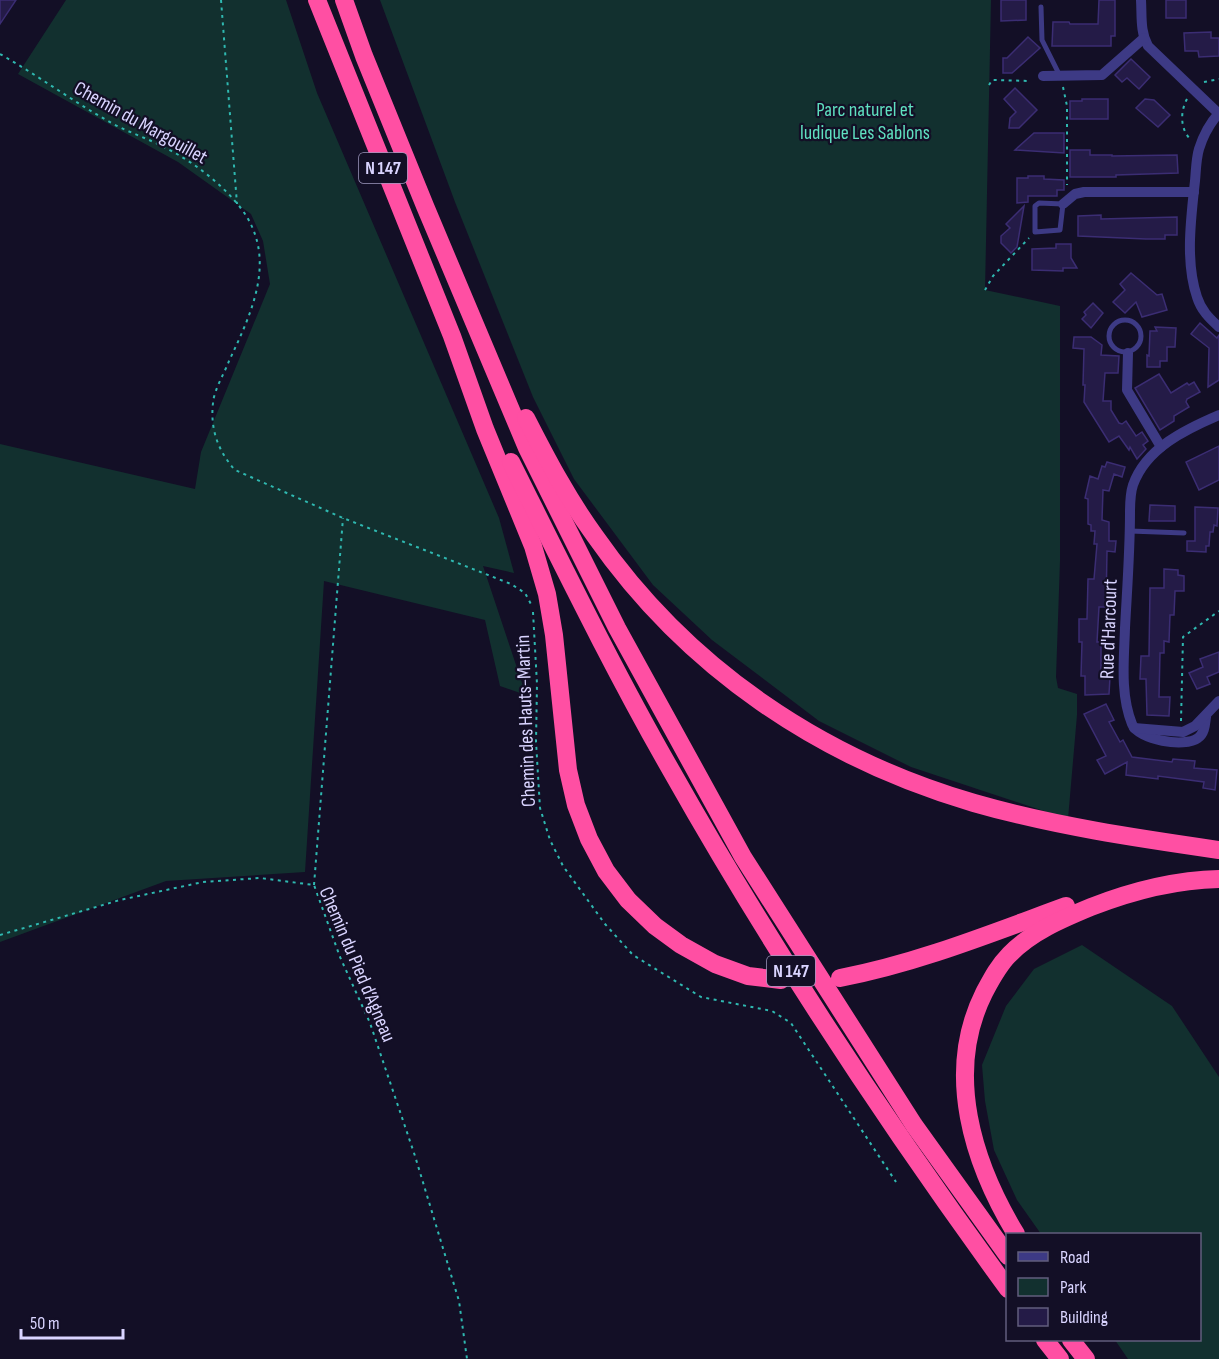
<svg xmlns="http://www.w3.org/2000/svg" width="1219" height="1359" font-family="'Sofia Sans Condensed',sans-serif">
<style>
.green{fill:#12302f}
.building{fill:#241b47;stroke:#3b2d73;stroke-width:1.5}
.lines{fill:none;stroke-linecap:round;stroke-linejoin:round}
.path{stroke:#2fb8b0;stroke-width:2;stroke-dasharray:3 4.5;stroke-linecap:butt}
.lane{stroke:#3d3a85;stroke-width:5}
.street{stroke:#3d3a85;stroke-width:10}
.highway{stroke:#ff4fa3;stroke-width:18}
.labels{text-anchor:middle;stroke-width:4.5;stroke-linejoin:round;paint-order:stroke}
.shield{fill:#130f26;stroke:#9e99be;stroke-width:1.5}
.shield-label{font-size:18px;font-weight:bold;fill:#d9d4ff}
.park-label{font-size:20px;fill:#5fe0c0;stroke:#130f26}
.street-label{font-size:20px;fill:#d9d4ff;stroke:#130f26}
</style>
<rect width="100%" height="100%" fill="#130f26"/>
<!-- green -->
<g class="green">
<polygon points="66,0 286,0 317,93 499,518 514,573 483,566 526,695 500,686 485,620 324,581 305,872 166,881 0,942 0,444 195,489 201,452 270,284 263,241 251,214 178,162 18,74"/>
<polygon points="380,0 991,0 985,290 1060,306 1060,561 1056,677 1058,688 1077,694 1077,715 1068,819 911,767 819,721 712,640 653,585 574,479 533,397 455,202"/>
<polygon points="1082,945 1172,1006 1219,1077 1219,1359 1128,1359 1115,1340 1200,1340 1200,1234 1041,1234 1017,1200 994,1150 985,1101 982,1065 1006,1006 1034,969"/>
</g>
<!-- building -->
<g class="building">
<polygon points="0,0 16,0 0,24"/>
<polygon points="1001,0 1026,0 1026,20 1001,21"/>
<polygon points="1099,0 1115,0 1115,36 1111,36 1111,46 1052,46 1053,22 1069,22 1070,24 1098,24"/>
<rect x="1166" y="0" width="20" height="18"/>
<polygon points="1211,32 1211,38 1219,38 1219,56 1199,57 1198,51 1185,51 1184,33"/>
<polygon points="1028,37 1040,48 1012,73 1003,73 1003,58 1007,58"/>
<polygon points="1131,59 1150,77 1139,89 1127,78 1122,82 1115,75"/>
<polygon points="1015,88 1037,110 1019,128 1009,128 1010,118 1016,112 1004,99"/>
<polygon points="1082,99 1108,99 1108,119 1070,119 1070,101 1082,101"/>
<polygon points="1145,99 1154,100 1170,115 1158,127 1136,108"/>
<polygon points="1034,133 1064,133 1064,153 1015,150"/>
<polygon points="1070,150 1090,150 1090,155 1112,155 1112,156 1177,155 1178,173 1116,175 1116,177 1070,177"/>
<polygon points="1028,176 1044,176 1044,179 1064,180 1064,190 1057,190 1057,196 1028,196 1028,202 1017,203 1017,178 1028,178"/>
<polygon points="1024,206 1017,247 1011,253 1001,243 1001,236 1010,228 1006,224"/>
<polygon points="1101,215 1101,219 1177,217 1177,235 1165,235 1165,239 1146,239 1078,236 1078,216"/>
<polygon points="1056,244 1071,244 1071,258 1077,268 1063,268 1063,271 1032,270 1032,249 1056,248"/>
<polygon points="1131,273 1157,295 1162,294 1167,310 1142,317 1136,302 1125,313 1113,302 1125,290 1120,284"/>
<polygon points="1093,303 1103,313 1091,328 1082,319 1086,315 1084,312"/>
<polygon points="1200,323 1217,338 1219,335 1219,380 1208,387 1209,348 1191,334"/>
<polygon points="1155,327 1176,328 1175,347 1167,347 1167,361 1160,361 1160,367 1147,367 1147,355 1149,356 1150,331 1157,331"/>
<polygon points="1074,337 1091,337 1102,345 1101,355 1119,356 1118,373 1105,373 1103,401 1111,401 1111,410 1119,423 1122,424 1126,421 1136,436 1142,432 1148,441 1143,445 1146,449 1137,459 1130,447 1129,450 1119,436 1109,442 1084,402 1085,385 1083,385 1084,349 1073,348"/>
<polygon points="1159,374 1171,393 1187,383 1189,385 1194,382 1200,392 1187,399 1186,402 1189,407 1174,416 1174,421 1160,430 1135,388"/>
<polygon points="1219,446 1219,480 1199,490 1186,462"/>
<polygon points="1107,462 1125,467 1122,477 1114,474 1109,491 1103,490 1102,520 1109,522 1109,541 1116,541 1115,552 1107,551 1106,607 1099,607 1097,642 1101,642 1101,677 1110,677 1109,694 1085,695 1085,676 1081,676 1082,642 1079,642 1079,619 1087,619 1088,579 1094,579 1097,544 1094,544 1095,531 1091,531 1091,525 1088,524 1088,499 1085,498 1090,476 1098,479 1102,466 1105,467"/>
<polygon points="1150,505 1175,506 1175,521 1149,521"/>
<polygon points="1195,507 1218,508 1217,526 1214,525 1213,532 1210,532 1209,546 1206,546 1206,552 1187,551 1187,541 1195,541"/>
<polygon points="1164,569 1178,570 1178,575 1184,576 1184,591 1175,591 1174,615 1170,615 1169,642 1164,641 1164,653 1160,653 1159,697 1170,697 1169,716 1147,715 1146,679 1140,679 1141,656 1149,656 1150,588 1164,588"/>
<polygon points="1219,652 1219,672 1207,677 1210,684 1197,689 1189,673 1203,667 1200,659"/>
<polygon points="1106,704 1114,720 1109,722 1120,742 1123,740 1132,757 1172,762 1173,759 1195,761 1194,768 1217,770 1215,790 1203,788 1204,782 1158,776 1158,779 1126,775 1127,762 1105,774 1097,760 1106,756 1084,714"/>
</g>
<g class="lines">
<!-- path -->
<g class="path">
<polyline points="221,0 237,204"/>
<path d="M0,54C37,75 71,100 108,121C125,131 144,137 162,146C192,161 219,181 240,207C279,257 252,312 229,361C224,374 214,390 213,403C210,429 218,451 235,470L343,518L511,584L525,593L532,606"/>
<polyline points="1204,82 1219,79"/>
<polyline points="989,85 992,80 1031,81"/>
<polyline points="1063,87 1067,106 1067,185"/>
<path d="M1187,99C1180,112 1180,129 1191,140"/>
<polyline points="985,290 993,276 1029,238"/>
<polyline points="533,612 537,684 536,742 540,808 550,840 563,866 605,924 633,955 701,997 772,1011 791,1023 896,1182"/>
<polyline points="1181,721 1183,637 1219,611"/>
<polyline points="314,885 343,518"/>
<polyline points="0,935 120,900 203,882 260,878 314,885 340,957 370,1023 415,1156 459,1301 467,1359"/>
</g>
<!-- lane -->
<g class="lane">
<polyline points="1041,7 1042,40 1060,76"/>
<polygon points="1039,203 1063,204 1060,230 1035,232 1035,206"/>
<circle cx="1125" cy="336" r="16"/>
<polyline points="1130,531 1184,533"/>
</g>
<!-- street -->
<g class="street">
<path d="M1141,0C1142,16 1140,32 1148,46L1219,114"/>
<polyline points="1043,76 1102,75 1144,38"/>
<path d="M1219,113C1210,123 1203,136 1199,149C1196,159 1196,171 1195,181C1191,218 1185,262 1197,297C1201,310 1209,318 1219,327"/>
<polyline points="1063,204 1075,194 1084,192 1194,192"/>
<polyline points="1128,353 1127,390 1161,447"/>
<path d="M1206,717C1205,724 1205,733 1198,738C1185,748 1138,740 1132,724C1120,694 1124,660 1125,628C1127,590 1130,551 1130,513C1130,504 1130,494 1133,485C1146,448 1186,429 1219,415"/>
<polyline points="1134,728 1183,732 1195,726 1219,701"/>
</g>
<!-- highway -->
<g class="highway">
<polyline points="317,0 452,336 485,429 533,546 547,594 554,635 568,770 576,805 589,839 606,871 628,900 655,926 681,945 715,964 748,976 781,980"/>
<polyline points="344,0 364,56 425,206 527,448 617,628 743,857 914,1125 1008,1256"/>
<path d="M526,418C547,459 568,499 595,536C687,668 820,758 974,803C1054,826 1136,838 1219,850"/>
<path d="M511,462C563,566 614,671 672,772C773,951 887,1123 1008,1289"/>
<path d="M840,978C918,963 992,933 1066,906"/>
<path d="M1016,1234C973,1163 944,1073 984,993C991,980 998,966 1009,955C1031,932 1062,919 1091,907C1132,891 1175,880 1219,879"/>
<polyline points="1045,1340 1060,1359"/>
<polyline points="1071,1340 1086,1359"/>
</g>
</g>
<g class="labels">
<!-- shield labels -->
<g class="shield">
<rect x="359" y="153" width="48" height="30" rx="4.5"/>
<rect x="767" y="956" width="48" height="30" rx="4.5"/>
</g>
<g class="shield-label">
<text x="383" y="174">N 147</text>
<text x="791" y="977">N 147</text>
</g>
<!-- park labels -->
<g class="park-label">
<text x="865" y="116">Parc naturel et<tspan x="865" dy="23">ludique Les Sablons</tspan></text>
</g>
<!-- street labels -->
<g class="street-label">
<text transform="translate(141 122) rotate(29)" y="7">Chemin du Margouillet</text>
<text transform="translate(1108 629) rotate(-88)" y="7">Rue d'Harcourt</text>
<text transform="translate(525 721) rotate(-92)" y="7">Chemin des Hauts-Martin</text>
<text transform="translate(358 964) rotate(67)" y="7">Chemin du Pied d’Agneau</text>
</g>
</g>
<!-- legend -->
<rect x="1006" y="1233" width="195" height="108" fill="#130f26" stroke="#625e7d" stroke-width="1.5"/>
<rect x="1018" y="1252" width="30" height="9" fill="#3d3a85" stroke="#625e7d" stroke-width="1.5"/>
<text x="1060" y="1263" font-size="18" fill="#d9d4ff">Road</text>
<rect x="1018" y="1278" width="30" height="18" fill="#12302f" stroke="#625e7d" stroke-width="1.5"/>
<text x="1060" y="1293" font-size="18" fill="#d9d4ff">Park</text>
<rect x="1018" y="1308" width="30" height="18" fill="#241b47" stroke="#625e7d" stroke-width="1.5"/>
<text x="1060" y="1323" font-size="18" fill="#d9d4ff">Building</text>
<!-- scale -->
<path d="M21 1329v9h102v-9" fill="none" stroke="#d9d4ff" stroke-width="3"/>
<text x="30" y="1329" font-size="18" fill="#d9d4ff" stroke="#130f26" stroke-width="4.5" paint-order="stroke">50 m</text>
</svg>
